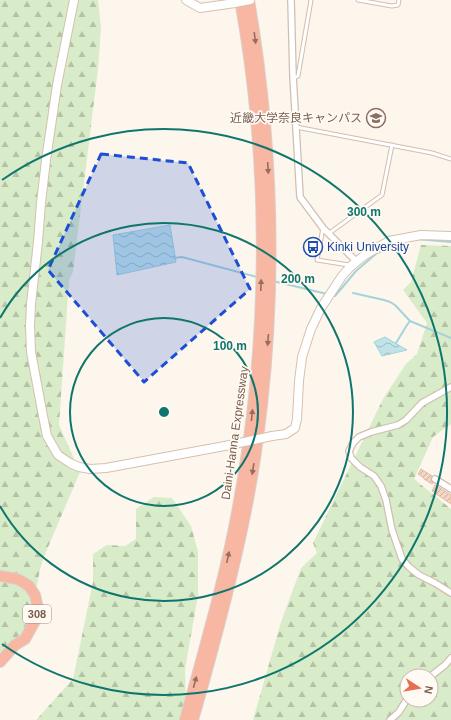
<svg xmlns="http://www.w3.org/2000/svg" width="451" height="720" font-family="Arial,'Noto Sans JP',sans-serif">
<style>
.forest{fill:url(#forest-firs);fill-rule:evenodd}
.water{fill:url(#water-waves);stroke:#a5d3da}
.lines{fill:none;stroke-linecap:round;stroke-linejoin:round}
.stream{stroke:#a5d3da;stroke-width:2}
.building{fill:url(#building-hatch);stroke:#e6bba3}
.lane-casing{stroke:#d1beb0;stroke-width:5}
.street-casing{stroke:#d1beb0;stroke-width:8}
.secondary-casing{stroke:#d6c0b0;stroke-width:10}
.highway-casing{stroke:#dad1cd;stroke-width:12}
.lane{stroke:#fff;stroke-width:3}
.street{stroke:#fff;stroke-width:5.5}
.secondary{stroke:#fff;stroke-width:8}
.highway{stroke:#f7b7a3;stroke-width:10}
.secondary-bridge-casing{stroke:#d6c0b0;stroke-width:10;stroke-linecap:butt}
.secondary-bridge{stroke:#fff;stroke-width:8}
.oneway{fill:#936e5e}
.marked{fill:#1d4ed8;fill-opacity:0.2;stroke:#1d4ed8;stroke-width:3;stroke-dasharray:8 5;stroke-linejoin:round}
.ring{fill:none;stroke:#0f766e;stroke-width:2}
.labels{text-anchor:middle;stroke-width:3.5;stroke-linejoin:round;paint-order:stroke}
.shield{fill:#fffaf3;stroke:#a28b7f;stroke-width:1}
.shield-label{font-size:11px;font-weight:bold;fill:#7a5c4d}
.education-label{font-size:12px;fill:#785e54;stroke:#fffaf3;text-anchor:end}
.transit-label{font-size:12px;fill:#164399;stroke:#fffaf3;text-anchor:start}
.street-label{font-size:12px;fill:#7a5c4d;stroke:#fffaf3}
.centre{fill:#0f766e;stroke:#fffaf3;stroke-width:2}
.ring-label{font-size:12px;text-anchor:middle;font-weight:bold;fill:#0f766e;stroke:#fffaf3;stroke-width:3.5;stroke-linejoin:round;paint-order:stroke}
</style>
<defs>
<pattern id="forest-firs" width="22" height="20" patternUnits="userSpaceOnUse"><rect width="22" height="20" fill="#d8ecc9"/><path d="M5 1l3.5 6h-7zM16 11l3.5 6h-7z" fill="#b4c2a5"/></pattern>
<pattern id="water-waves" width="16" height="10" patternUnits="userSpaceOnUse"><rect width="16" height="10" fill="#bfe3e8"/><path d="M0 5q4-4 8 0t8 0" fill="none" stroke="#a0bbbe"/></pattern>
<pattern id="building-hatch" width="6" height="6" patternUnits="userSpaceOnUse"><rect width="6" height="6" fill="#f3d5c3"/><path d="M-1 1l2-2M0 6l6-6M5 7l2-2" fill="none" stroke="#cab0a1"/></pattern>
</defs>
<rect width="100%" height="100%" fill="#fdf6ec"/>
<!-- forest -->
<g class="forest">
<polygon points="0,0 98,0 101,27 98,69 73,272 69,280 59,425 80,472 43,559 40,570 30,621 0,667"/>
<path d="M421,245L451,246V424L433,437L414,479L451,509V720H253L281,622L301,568L317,553L313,543L383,399L406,364L417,354L427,323L403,290L411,282ZM407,676H431V700H407Z"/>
<polygon points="154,497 172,498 191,526 198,552 198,595 185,669 186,709 183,720 36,720 73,679 93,582 93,554 107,545 125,546 136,539 136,509"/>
</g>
<!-- water -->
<g class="water">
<polygon points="170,225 176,262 117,275 113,235"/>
<polygon points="385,337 407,350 382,356 374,342"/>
</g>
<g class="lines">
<!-- stream -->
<g class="stream">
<polyline points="417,239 451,242"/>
<polyline points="174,258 182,257 257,277"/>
<polyline points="273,281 327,294"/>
<polyline points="353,293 384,300 390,302 395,305 410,321 451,338"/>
<polyline points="333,295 335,296 356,271 377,253 409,241"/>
<polyline points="396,343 407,325 410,321"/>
</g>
</g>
<!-- building -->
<g class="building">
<polygon points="421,469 432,476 431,478 433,483 432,484 424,479 424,478 418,474"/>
<polygon points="435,485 451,495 451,504 432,491"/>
</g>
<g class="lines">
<!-- lane casing -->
<g class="lane-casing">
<g id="lane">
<polyline points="358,0 392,6 398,5 399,0"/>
<polyline points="294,78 298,76 311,0"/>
<polyline points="296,127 432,153 451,159"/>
<polyline points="323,228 317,260 349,265"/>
<polyline points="328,234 382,195 392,145"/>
</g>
</g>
<!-- street casing -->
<g class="street-casing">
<g id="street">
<polyline points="291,0 293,76 300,197 323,228 356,261"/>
<polyline points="451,387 422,403 406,420 398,425 371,432 359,437 353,443 349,451 351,458 360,467 374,476 381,486 386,500 392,530 402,559 409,567 419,575 435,583 451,593"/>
<polyline points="435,479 451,489"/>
<polyline points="431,676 445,665 451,658"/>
<polyline points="390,720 399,712 407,699"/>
</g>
</g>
<!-- secondary casing -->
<g class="secondary-casing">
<g id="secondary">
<polyline points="74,0 57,85 46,160 41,203 38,242 31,304 30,326 31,352 43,416 47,436 58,455 70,463 79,467 90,469 106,468 230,445"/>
<polyline points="186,0 200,8 235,3"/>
<polyline points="272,436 286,434 295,428 297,419 299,381 302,357 311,329 321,308 342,276 351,266 365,255 389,241 421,235 451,236"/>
</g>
</g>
<!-- highway casing -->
<g class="highway-casing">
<g id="highway">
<polyline points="0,576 17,579 23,582 29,586 35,595 38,608 36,619 25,639 15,645 0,662"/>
<path d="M185,720C204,649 225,579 238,507C269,341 270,166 240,0"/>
<path d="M193,720C213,650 232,581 246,510C253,476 258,440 262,405C277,270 272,134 249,0"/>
</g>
</g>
<!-- lane -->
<use href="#lane" class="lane"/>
<!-- street -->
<use href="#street" class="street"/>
<!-- secondary -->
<use href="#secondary" class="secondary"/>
<!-- highway -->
<use href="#highway" class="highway"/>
<!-- secondary-bridge casing -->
<g class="secondary-bridge-casing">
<g id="secondary-bridge">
<polyline points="235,3 250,0"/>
<polyline points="230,445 272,436"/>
</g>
</g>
<!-- secondary-bridge -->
<use href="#secondary-bridge" class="secondary-bridge"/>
</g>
<!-- one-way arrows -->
<defs><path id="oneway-solid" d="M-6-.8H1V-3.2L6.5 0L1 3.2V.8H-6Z"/></defs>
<g class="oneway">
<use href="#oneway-solid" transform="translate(255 38) rotate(82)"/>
<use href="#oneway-solid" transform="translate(268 168) rotate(87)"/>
<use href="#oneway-solid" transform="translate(261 285) rotate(-88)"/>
<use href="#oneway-solid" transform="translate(268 340) rotate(94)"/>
<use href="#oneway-solid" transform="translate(252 415) rotate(-84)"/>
<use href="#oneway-solid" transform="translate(253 469) rotate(99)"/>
<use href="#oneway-solid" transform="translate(228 557) rotate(-78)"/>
<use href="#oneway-solid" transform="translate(195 682) rotate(-75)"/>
</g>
<!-- marked area -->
<path class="marked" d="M101,154L188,163L250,289L144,382L48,270Z"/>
<!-- distance rings -->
<g class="ring">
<circle cx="164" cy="412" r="94"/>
<path d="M0 318A189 189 0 1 1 0 506"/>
<path d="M2 180A283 283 0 1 1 2 644"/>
</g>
<!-- icons -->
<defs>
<g id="university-ring" transform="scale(1)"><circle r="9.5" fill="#fffaf3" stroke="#8d6e63" stroke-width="1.5"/><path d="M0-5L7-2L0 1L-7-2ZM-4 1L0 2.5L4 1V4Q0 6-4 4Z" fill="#8d6e63"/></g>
<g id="bus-ring" transform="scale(1)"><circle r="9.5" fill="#fffaf3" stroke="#1a4fb4" stroke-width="1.5"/><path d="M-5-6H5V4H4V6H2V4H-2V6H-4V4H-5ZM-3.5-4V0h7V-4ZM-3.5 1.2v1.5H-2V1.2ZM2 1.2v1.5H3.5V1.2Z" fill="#1a4fb4"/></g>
</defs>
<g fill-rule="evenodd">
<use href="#university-ring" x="376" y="118"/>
<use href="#bus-ring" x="313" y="247"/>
</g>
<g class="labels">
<!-- shield labels -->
<rect class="shield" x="23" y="605" width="28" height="18" rx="3"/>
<g class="shield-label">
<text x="37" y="618">308</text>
</g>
<!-- education labels -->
<g class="education-label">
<text x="362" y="122">近畿大学奈良キャンパス</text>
</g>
<!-- transit labels -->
<g class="transit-label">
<text x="327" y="251">Kinki University</text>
</g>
<!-- street labels -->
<g class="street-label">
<text transform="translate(235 433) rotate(-82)" y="4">Daini-Hanna Expressway</text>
</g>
</g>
<circle cx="164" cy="412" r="6" class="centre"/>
<g class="ring-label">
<text x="364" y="216">300 m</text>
<text x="298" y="283">200 m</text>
<text x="230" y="350">100 m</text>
</g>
<!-- north arrow -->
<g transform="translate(419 688) rotate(102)"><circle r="19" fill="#fffaf3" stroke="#cabbb1"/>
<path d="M0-3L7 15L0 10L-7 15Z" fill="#e76f51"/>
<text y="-6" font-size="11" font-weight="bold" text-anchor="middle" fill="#7a5c4d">N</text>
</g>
</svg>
